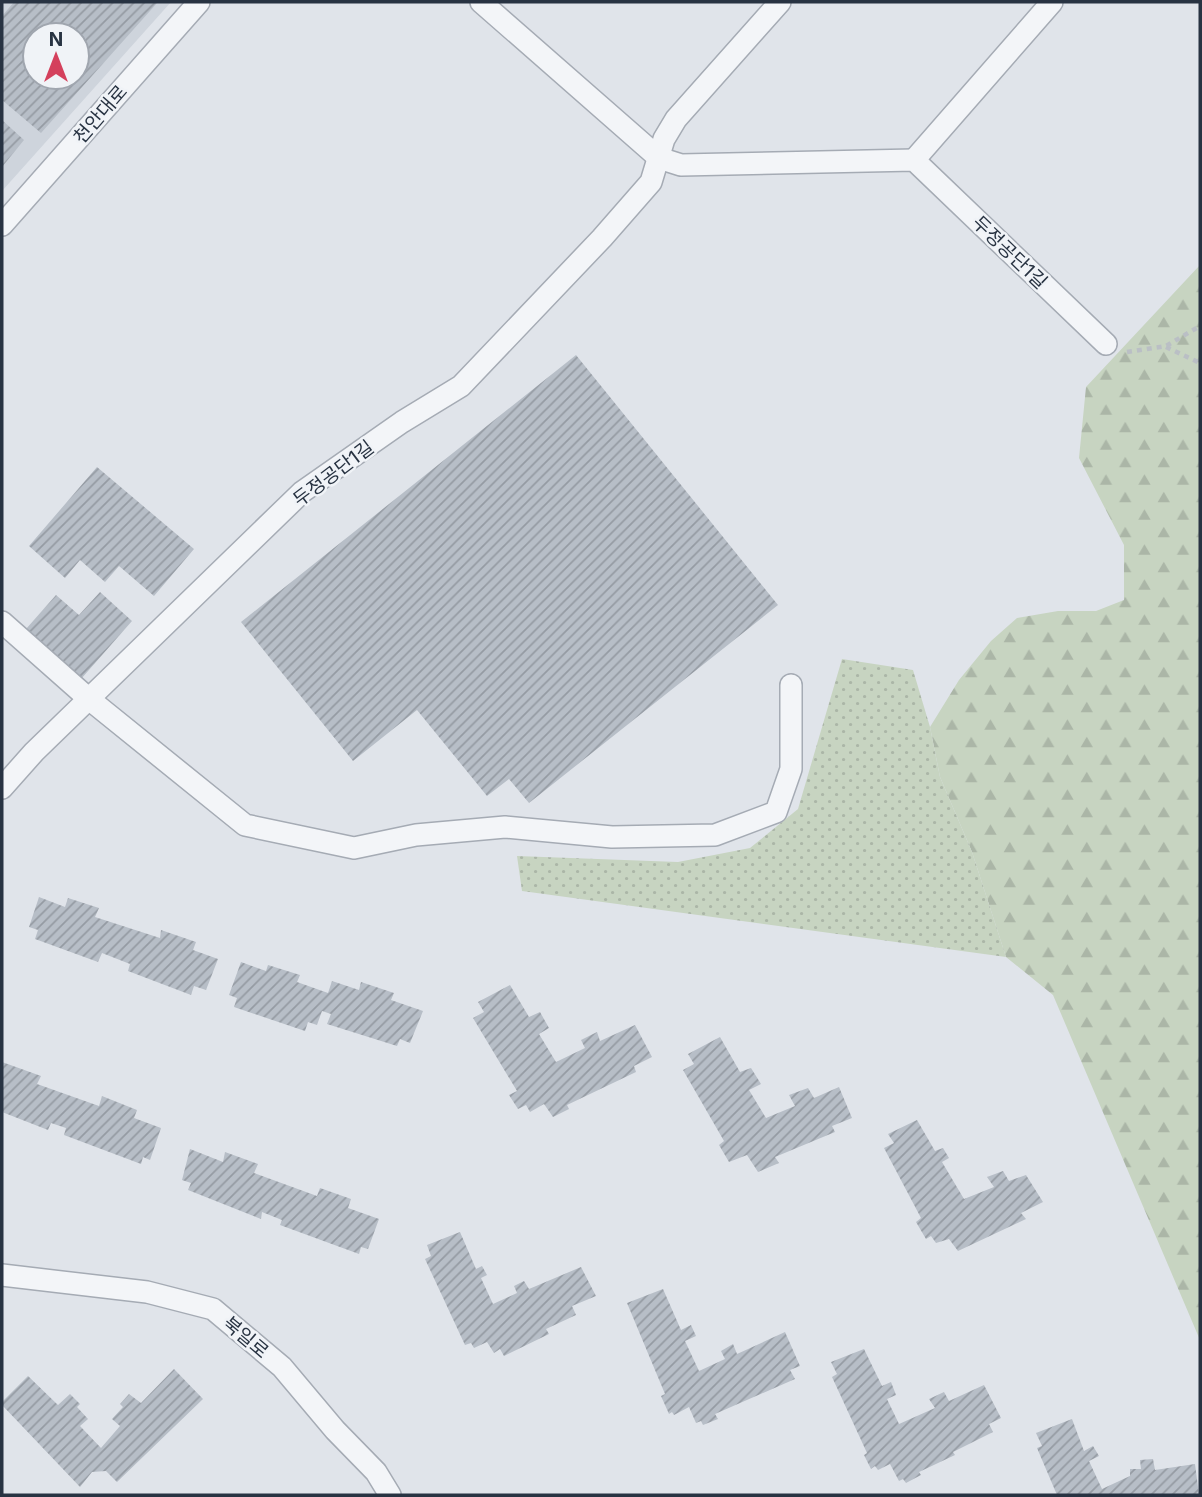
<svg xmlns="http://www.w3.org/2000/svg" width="1202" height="1497" font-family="Inter,'Noto Sans KR',sans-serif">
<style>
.built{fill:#ced4dc;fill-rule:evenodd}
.forest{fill:url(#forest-firs)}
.park{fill:url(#park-dots)}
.building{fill:url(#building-hatch);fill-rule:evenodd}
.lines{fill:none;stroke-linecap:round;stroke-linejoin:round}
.minor-casing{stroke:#a5abb4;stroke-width:24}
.path{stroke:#babfc5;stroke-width:4.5;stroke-dasharray:5 5;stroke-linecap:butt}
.minor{stroke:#f3f5f8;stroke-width:21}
.labels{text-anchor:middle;stroke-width:5;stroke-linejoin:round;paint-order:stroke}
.street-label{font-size:19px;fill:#283342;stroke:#f0f3f7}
</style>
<defs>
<pattern id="forest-firs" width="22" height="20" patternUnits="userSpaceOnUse" patternTransform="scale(1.75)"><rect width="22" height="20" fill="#c7d4c1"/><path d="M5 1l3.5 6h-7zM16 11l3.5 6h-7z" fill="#abb6a7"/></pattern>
<pattern id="park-dots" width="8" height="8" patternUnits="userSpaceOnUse" patternTransform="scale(1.75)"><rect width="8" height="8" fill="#c7d4c1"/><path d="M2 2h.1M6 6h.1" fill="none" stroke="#abb6a7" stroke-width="1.8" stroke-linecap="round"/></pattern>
<pattern id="building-hatch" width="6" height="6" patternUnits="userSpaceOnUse" patternTransform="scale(1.75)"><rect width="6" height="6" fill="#b7bec7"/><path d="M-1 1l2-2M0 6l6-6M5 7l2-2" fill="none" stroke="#959ba3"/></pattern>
</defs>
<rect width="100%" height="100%" fill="#e0e4ea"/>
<!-- built -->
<path class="built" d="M2,2H171L2,191ZM35,35H77V77H35Z"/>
<!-- forest -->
<polygon class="forest" points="1200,265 1200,1340 1053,995 1006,957 972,852 940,777 930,727 959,680 991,641 1017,618 1058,611 1096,611 1124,600 1124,545 1079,458 1086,387"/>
<!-- park -->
<polygon class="park" points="842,659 913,670 930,727 940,777 972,852 1006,957 522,891 517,856 678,862 750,848 798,809"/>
<!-- building -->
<g class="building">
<path d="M14,2H158L41,133L2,100V16ZM35,35H77V77H35Z"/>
<polygon points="2,120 24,140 2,167"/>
<polygon points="576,355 778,605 529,803 509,779 487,796 417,710 353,761 241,622"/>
<polygon points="97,467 194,549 154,596 119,566 105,582 80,560 65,578 29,546"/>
<polygon points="100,592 132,621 81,679 26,629 56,595 79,615"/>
<polygon points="39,897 65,907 68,898 99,908 95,917 160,938 161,930 196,942 193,950 218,959 206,990 194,986 191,995 128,971 130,964 102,953 98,962 35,939 38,930 29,927"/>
<polygon points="241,962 266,971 268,965 300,975 297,982 328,993 332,981 359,990 361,982 394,993 391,1000 423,1011 410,1043 400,1039 397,1046 327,1024 331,1014 322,1011 317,1025 308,1022 305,1031 234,1007 237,998 229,995"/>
<polygon points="510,985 529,1017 540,1012 549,1028 539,1034 556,1062 585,1048 581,1040 597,1032 600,1041 635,1025 652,1057 634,1066 636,1072 567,1105 569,1109 553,1117 544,1104 530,1112 526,1105 518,1109 509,1095 517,1091 473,1018 484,1012 478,1002"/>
<polygon points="720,1037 740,1072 751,1068 761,1084 749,1090 766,1118 795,1106 789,1095 808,1088 814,1098 839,1087 852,1118 832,1126 835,1132 775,1157 779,1163 758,1172 747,1155 729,1162 719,1145 724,1141 683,1070 694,1064 688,1054"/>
<polygon points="2,1062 41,1076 37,1084 99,1106 102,1096 137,1110 134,1118 161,1128 150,1160 143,1157 141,1164 64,1135 66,1128 51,1123 48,1130 2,1112"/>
<polygon points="917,1120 935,1151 943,1148 949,1158 942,1162 964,1199 994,1187 987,1177 1003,1171 1009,1181 1026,1175 1043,1202 1021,1213 1026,1219 958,1251 949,1239 936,1243 931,1236 926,1239 916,1222 921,1218 884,1148 894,1143 888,1134"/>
<polygon points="190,1149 223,1162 225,1152 258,1164 254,1173 317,1196 320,1188 351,1199 348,1208 379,1219 368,1249 361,1247 359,1254 280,1225 282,1220 262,1212 261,1219 188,1190 191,1183 182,1180"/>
<polygon points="460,1232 476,1269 482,1266 487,1275 481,1278 493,1304 517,1293 514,1286 524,1281 529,1289 581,1267 596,1296 572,1306 576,1315 546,1329 549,1334 504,1356 500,1349 494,1353 487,1342 474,1348 471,1343 465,1345 425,1259 431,1256 427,1245"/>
<polygon points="663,1289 681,1330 691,1325 696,1336 685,1341 699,1371 725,1359 721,1351 733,1344 737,1354 785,1332 800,1366 790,1370 795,1379 715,1414 718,1419 703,1425 701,1421 696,1423 689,1407 674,1415 672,1412 669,1414 661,1396 665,1394 627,1303"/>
<polygon points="864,1349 882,1386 891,1382 896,1395 887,1399 899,1424 935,1408 929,1399 944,1392 949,1401 984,1385 1001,1418 989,1424 993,1432 953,1452 955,1455 919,1472 921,1475 906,1483 903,1479 899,1481 890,1464 878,1470 875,1466 871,1469 864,1455 867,1453 832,1377 837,1374 831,1362"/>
<polygon points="174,1369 203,1399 117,1482 106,1471 92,1472 80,1487 2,1405 2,1402 28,1376 58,1405 70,1394 80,1404 77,1407 88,1419 80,1426 101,1448 120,1426 112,1419 123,1407 120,1404 129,1394 141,1403"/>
<polygon points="1072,1419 1084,1451 1093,1446 1099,1456 1089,1461 1102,1489 1130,1476 1130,1469 1141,1469 1140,1460 1153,1459 1155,1470 1195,1464 1199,1495 1057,1495 1037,1448 1042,1446 1036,1433"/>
</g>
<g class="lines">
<!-- minor casing -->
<g class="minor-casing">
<g id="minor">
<polyline points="481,2 659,158 681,165 914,160 1106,344"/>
<polyline points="914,160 1052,2"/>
<polyline points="2,225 199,2"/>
<polyline points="2,622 89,699 245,825 354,848 416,835 505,827 612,837 715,835 776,812 791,769 791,685"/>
<polyline points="2,788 34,752 302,492 402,422 461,386 602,238 651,182 664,139 676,119 780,2"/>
<polyline points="2,1275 147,1292 213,1309 282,1367 335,1430 376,1472 390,1495"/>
</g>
</g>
<!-- path -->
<g class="path">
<polyline points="1166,347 1200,363"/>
<polyline points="1127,352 1166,346 1200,326"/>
</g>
<!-- minor -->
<use href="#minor" class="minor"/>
</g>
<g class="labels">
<!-- street labels -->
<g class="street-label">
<text transform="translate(100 114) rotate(-49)" y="7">천안대로</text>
<text transform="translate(1010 252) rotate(44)" y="7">두정공단1길</text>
<text transform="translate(333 473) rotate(-37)" y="7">두정공단1길</text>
<text transform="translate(246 1337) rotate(40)" y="7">북일로</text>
</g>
</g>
<!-- border -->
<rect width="1202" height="1497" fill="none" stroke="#283342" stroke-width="7"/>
<!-- north arrow -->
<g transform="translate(56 56)"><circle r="33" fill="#f0f3f7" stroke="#a0a6af" stroke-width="2"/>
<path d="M0-5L12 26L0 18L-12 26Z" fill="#d4405c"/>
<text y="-10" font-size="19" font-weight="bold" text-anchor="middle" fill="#283342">N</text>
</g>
</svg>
